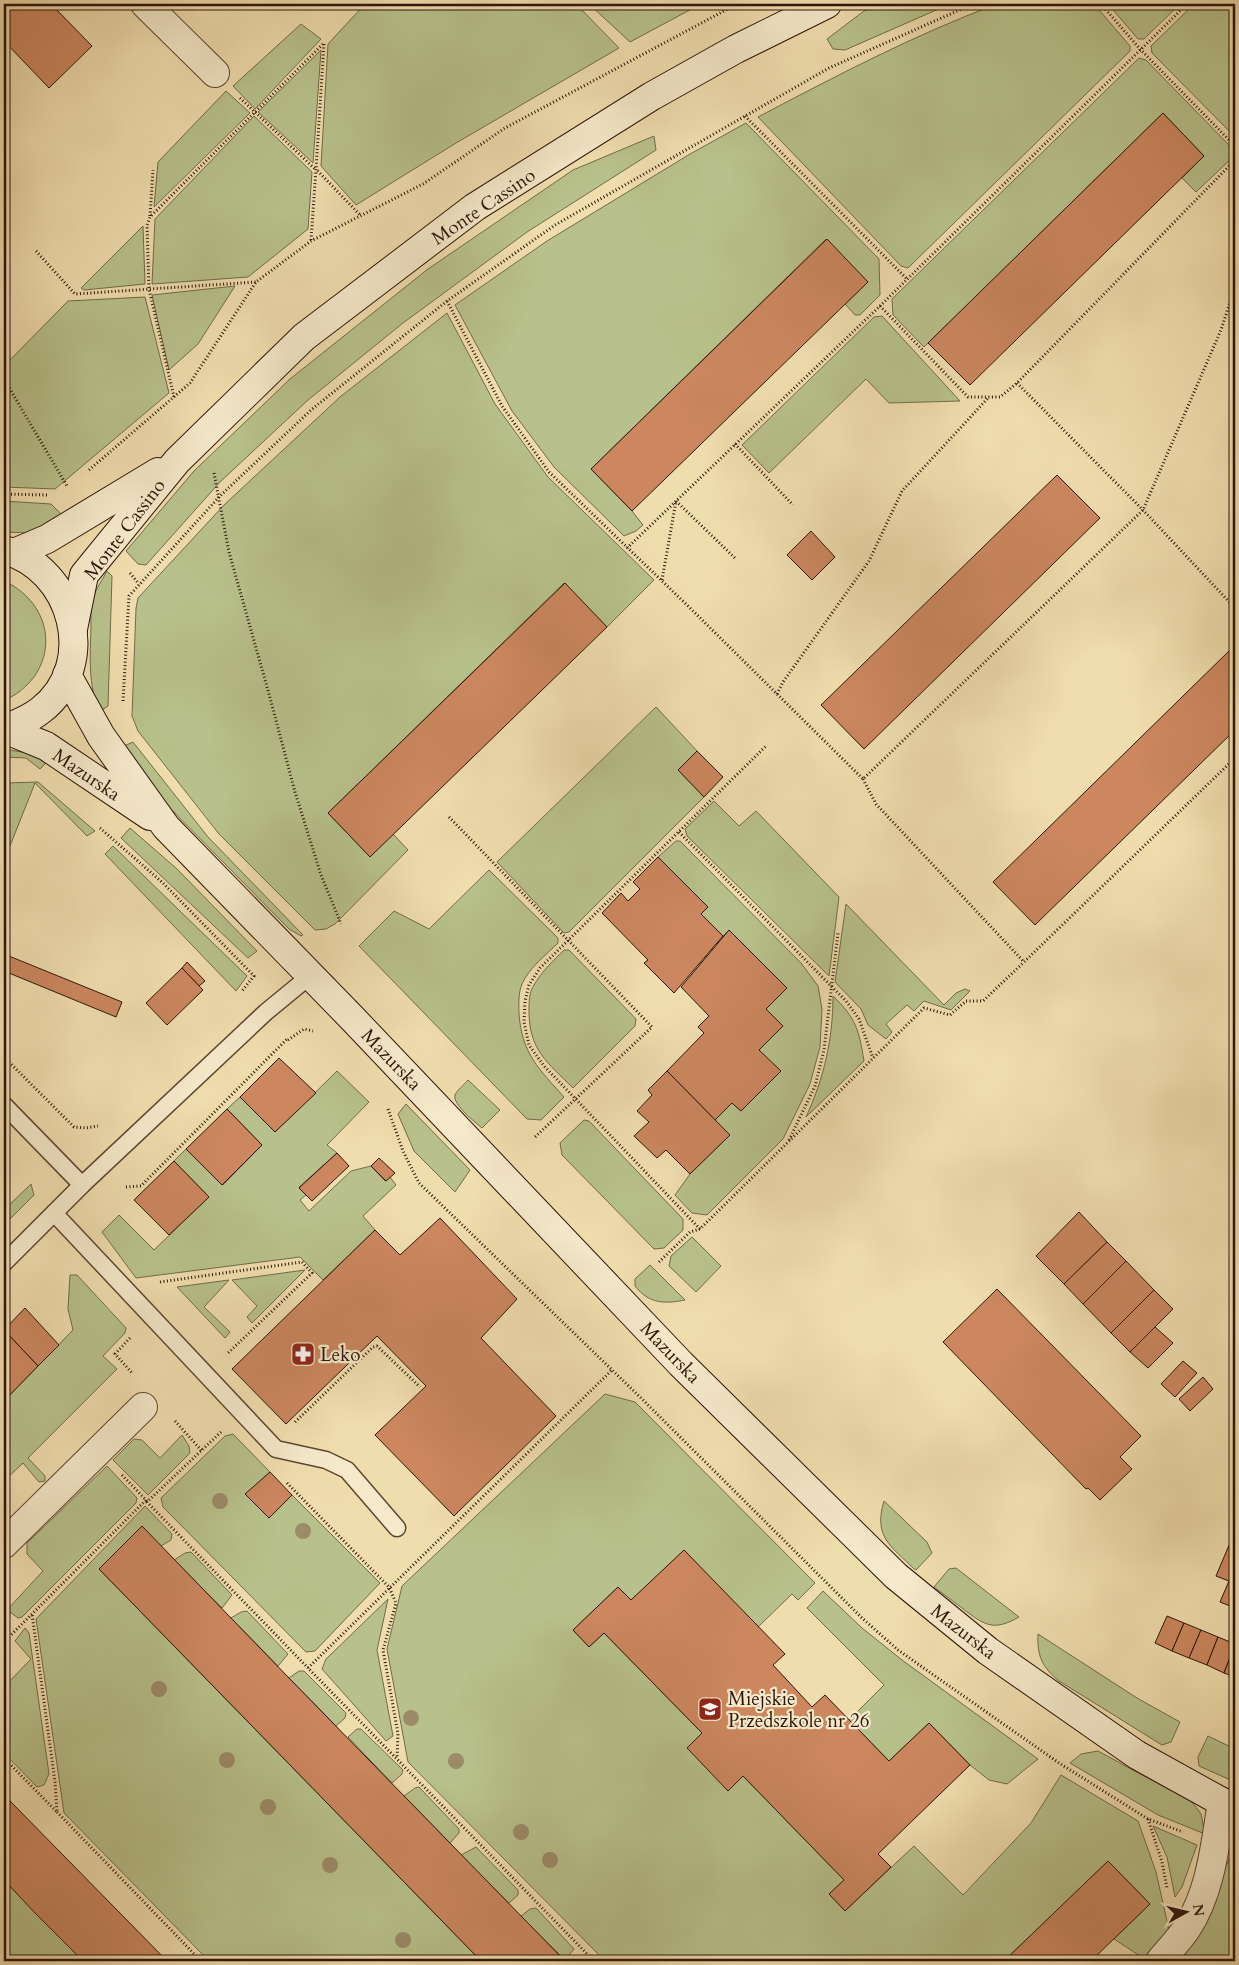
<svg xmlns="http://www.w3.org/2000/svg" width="1239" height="1965" font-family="Cardo,serif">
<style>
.green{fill:#b8c18b;stroke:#726a4a}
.building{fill:#cc875f;stroke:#2d140a}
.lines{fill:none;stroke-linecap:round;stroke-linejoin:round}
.lane-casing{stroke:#5e4633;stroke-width:19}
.street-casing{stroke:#5e4633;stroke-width:30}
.secondary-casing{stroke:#2d140a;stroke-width:30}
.path{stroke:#2d140a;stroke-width:3;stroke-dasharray:1 2.5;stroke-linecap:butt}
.lane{stroke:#f5e9ca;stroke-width:16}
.street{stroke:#f5e9ca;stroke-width:28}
.secondary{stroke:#f5e9ca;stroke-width:28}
.tree{fill:#9c8b69}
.labels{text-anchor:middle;stroke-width:4.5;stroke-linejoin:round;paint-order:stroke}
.street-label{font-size:19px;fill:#2d140a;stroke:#f5e9ca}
.poi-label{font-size:19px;fill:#2d140a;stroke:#f5e9ca;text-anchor:start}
</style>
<rect width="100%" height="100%" fill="#f0ddae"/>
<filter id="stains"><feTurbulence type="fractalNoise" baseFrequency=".004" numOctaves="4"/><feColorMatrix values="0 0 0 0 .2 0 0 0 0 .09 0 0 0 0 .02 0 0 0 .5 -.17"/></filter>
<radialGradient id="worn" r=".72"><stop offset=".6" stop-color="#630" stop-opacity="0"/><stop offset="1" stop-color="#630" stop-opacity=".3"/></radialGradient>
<!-- green -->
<g class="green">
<polygon points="365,4 576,4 619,48 456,143 356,205 321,166 328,44"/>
<polygon points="589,4 701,4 630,42"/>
<polygon points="880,4 950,4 845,50 833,49 827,39 864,11"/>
<path d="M997,4H1094L1130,46V51L908,268L901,266L758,117C836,76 914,35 997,4Z"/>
<polygon points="1108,4 1180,4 1144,39 1138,39"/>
<polygon points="1194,4 1235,4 1235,137 1152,53 1151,46"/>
<polygon points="301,24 321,39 255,109 233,86"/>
<polygon points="321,50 313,163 258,112"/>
<polygon points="1139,58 1146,60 1231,147 1231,159 1196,192 1182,178 1204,156 1163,113 924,347 893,315 892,299"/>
<polygon points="226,91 250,113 154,207 158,162"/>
<polygon points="254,116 312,172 308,229 248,277 152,284 155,219"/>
<polygon points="746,123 879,259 880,295 860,315 855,315 845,304 868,282 826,239 591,469 632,511 643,525 636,531 624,536 554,467 512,411 455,305 547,241 690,154"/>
<polygon points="654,136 656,150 527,232 403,323 308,400 220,482 146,565 138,564 126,551 194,471 290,379 428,269 573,170"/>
<polygon points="143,226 145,284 84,290 81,288"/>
<polygon points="235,286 198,344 169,370 152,295"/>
<polygon points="145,297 169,393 55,489 4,487 4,366 68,301"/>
<polygon points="447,313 495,404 548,477 654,580 607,627 564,583 328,813 370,857 393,834 408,850 335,924 326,929 315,930 219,834 138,731 132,716 136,608 138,598 224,505 340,397"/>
<polygon points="882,316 960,401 889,403 866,379 769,473 742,445 874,317"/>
<polygon points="4,501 51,504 65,518 30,533 4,532"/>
<path d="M107,571L112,576L108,706L99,712C88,684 90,656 91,627C91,617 90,604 94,595C97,587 103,579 107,571Z"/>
<path d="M4,581C42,598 59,641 34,677C26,687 16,696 4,700Z"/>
<polygon points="656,707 697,751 678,770 704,797 569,932 564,933 497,862"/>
<polygon points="133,742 208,837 303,935 301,936 289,929 165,803 124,746"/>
<polygon points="4,749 33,754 47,762 40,769 26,758 4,757"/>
<polygon points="38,782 95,831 87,836 35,783 4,861 4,783"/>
<polygon points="714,801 739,826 756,811 839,897 829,976 687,836 685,829"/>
<polygon points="130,828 177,869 257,951 248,958 121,838"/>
<polygon points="676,841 680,841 801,963 818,986 822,1009 820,1047 810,1084 783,1139 707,1215 692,1213 675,1195 690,1174 730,1135 715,1120 732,1103 741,1111 780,1072 759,1050 783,1026 766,1009 787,988 729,930 723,936 701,914 708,907 658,857"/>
<polygon points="113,846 247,976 236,991 105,854"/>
<path d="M489,870L558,938V943C546,955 529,968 522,984C518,993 519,1005 519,1014C522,1054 539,1069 564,1097L541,1120L527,1119L359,946L394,911L429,929Z"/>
<polygon points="846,904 944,1005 956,993 965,989 970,991 951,1010 924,1001 914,1011 907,1005 886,1024 892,1032 886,1039 868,1025 861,1009 835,982"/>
<path d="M564,950H569L636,1019L635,1026L573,1088C547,1062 529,1050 529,1011C529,1002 529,992 534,985C542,971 553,961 564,950Z"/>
<path d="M833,996C856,1018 859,1030 864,1061L806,1117C824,1078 833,1039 833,996Z"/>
<polygon points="337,1071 369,1102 327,1145 337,1153 299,1187 306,1195 300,1200 309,1211 351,1171 371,1166 385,1181 390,1177 396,1185 363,1216 375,1230 323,1280 300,1257 136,1278 102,1232 119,1215 154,1250 209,1197 174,1161 186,1149 223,1185 262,1145 227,1109 240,1097 275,1132"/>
<path d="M468,1080L500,1110L482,1128C476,1123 452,1104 455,1095C457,1090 464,1085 468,1080Z"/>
<polygon points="406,1104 470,1170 455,1192 414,1151 398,1114"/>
<polygon points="584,1120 589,1121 683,1219 683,1230 664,1248 654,1249 562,1155 560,1143"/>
<polygon points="31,1184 34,1195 4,1225 4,1210"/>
<polygon points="692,1237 721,1266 696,1292 669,1266 671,1256"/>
<path d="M650,1265L685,1300C665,1304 649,1304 635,1286V1279Z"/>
<polygon points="305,1270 252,1323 247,1317 257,1306 232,1280"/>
<polygon points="70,1275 77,1275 126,1328 125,1333 103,1356 117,1369 28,1458 45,1476 45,1481 39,1482 23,1463 4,1481 4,1401 73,1330 68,1309"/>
<polygon points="229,1280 204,1307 230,1332 225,1338 177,1287"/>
<polygon points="605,1394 635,1402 815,1583 798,1600 792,1594 758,1627 631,1600 618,1587 573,1630 589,1647 604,1633 702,1733 729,1790 743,1776 844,1880 829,1894 845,1911 914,1846 963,1895 1031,1823 1061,1775 1138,1821 1156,1872 1169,1930 1146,1960 1114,1939 1150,1904 1108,1861 1004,1961 605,1961 408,1762 387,1649 402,1586"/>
<polygon points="233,1434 270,1472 246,1495 269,1518 292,1495 380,1583 315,1651 306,1652 163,1507 161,1498 225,1436"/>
<polygon points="182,1435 189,1446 190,1453 148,1495 113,1460 134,1439 142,1440 160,1458"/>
<polygon points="107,1466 137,1498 136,1503 22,1617 18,1618 7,1610 43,1571 27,1554 27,1543"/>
<path d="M884,1501L927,1542L932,1553L916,1570L914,1569C891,1546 873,1537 884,1501Z"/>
<polygon points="145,1506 172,1534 171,1540 161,1546 142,1527 99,1569 481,1961 209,1961 64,1813 36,1619"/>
<polygon points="191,1552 232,1595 222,1608 174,1560 185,1553"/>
<path d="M956,1568L1019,1617C993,1632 984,1625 962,1608C953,1601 943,1594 934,1587L949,1569Z"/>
<polygon points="823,1591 862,1628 902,1660 1038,1759 1007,1784 989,1780 970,1765 929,1723 889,1761 849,1720 884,1685 807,1608"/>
<polygon points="388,1599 377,1650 393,1736 386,1741 322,1669 326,1659"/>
<polygon points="247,1611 288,1654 278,1666 231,1618 241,1612"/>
<polygon points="25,1628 29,1633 49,1774 44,1785 37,1787 4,1753 4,1687 31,1659 15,1641"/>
<path d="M1038,1634L1137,1698L1180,1722L1171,1742L1162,1745L1059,1681C1042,1667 1037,1656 1038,1634Z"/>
<polygon points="299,1671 304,1671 346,1713 345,1718 336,1726 289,1678"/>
<polygon points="357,1729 361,1729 403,1770 402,1774 392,1783 348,1737"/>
<polygon points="1208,1736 1235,1749 1235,1782 1199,1766 1198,1757"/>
<polygon points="1098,1751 1192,1802 1201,1814 1205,1834 1158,1815 1070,1763 1081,1754"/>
<polygon points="419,1787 459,1829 459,1833 450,1843 404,1796 415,1788"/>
<polygon points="1153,1826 1197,1845 1182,1887 1175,1897 1167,1857"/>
<polygon points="476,1847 518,1890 518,1895 509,1903 461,1855"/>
<polygon points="1230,1857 1235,1859 1235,1961 1184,1961 1178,1955 1211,1903"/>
<polygon points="4,1880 83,1961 4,1961"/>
<polygon points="536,1908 574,1949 565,1960 521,1916 530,1909"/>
</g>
<!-- building -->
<g class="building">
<polygon points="4,4 51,4 92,46 49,88 4,41"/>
<polygon points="1163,113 1204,156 970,385 928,343"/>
<polygon points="827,239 868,282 632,511 591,469"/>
<polygon points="1057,475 1100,518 864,749 821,705"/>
<polygon points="811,531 835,557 812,580 787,555"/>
<polygon points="565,583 607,627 370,857 328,813"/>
<polygon points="1229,651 1235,658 1235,730 1035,925 993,882"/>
<polygon points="697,751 723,777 704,797 678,770"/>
<polygon points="658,857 708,907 701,914 723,936 674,993 644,963 648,960 602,913 621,893 628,901 640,889 633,882"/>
<polygon points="729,930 787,988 766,1009 783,1026 759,1050 781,1071 741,1111 732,1103 715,1120 667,1071 704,1033 698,1027 709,1016 681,987"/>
<polygon points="4,954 122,1002 116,1017 4,971"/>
<polygon points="187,962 205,981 199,986 182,968"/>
<polygon points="182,968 203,990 167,1025 146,1003"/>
<polygon points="279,1058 316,1093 275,1132 240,1097"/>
<polygon points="667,1071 730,1135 690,1174 666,1150 657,1158 634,1136 649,1122 637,1111 652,1095 648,1090"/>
<polygon points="227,1109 262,1145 222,1185 186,1149"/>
<polygon points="337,1153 349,1166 312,1201 299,1188"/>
<polygon points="379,1158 395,1173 386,1181 371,1166"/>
<polygon points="174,1161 209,1197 169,1235 134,1200"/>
<polygon points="1079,1212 1107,1242 1064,1284 1036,1256"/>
<polygon points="440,1218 517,1299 481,1338 556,1416 454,1516 375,1435 426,1386 377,1336 286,1424 232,1369 375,1230 400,1255"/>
<polygon points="1107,1242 1126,1261 1083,1304 1064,1284"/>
<polygon points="1126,1261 1154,1290 1111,1333 1083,1304"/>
<polygon points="997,1289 1141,1436 1120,1457 1132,1469 1100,1500 1088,1488 1086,1489 943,1342"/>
<polygon points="1154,1290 1173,1309 1130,1352 1111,1333"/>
<polygon points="25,1308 59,1345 38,1366 4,1330"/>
<polygon points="1155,1327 1173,1343 1148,1368 1130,1352"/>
<polygon points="4,1330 38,1366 4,1401"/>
<polygon points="1183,1361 1197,1373 1175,1397 1161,1384"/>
<polygon points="1203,1377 1213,1389 1190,1411 1179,1399"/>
<polygon points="270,1472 292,1495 269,1518 245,1494"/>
<polygon points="142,1526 289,1678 565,1961 481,1961 99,1569"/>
<polygon points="1235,1531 1235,1608 1220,1602 1229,1581 1216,1576"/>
<polygon points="684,1550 785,1654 773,1665 812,1707 825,1695 889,1761 929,1723 970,1765 878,1854 891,1867 845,1911 829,1894 844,1880 743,1776 728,1791 687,1748 702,1733 604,1633 589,1647 573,1630 618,1587 631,1600"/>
<polygon points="1167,1616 1184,1623 1172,1651 1155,1643"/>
<polygon points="1184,1623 1201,1630 1189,1658 1172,1651"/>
<polygon points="1201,1630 1218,1637 1207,1665 1189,1658"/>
<polygon points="1218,1637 1235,1644 1224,1673 1207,1665"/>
<polygon points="1235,1645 1235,1677 1224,1673"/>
<polygon points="4,1794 12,1803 167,1961 83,1961 35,1913 4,1880"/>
<polygon points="1108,1861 1150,1904 1091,1961 1004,1961"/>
</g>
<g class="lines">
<!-- lane casing -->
<g class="lane-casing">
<g id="lane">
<polyline points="4,1105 82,1185"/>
<polyline points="54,1213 276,1449 326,1460 347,1470 397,1528"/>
<polyline points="4,1263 82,1185 266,1012 311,975"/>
</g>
</g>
<!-- street casing -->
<g class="street-casing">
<g id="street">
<polyline points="145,4 215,73"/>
<polyline points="4,1544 143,1407"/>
<path d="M1160,1961C1169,1950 1179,1940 1187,1928C1211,1891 1215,1845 1222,1802"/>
</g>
</g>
<!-- secondary casing -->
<g class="secondary-casing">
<g id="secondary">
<path d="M4,550C73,568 100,664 41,710C30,719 17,724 4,729"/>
<polyline points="14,553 47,539 158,472"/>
<polyline points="73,629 84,575 177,461 304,337 475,207 652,96 736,49 827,4"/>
<polyline points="67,675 101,736 166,827 353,1019 681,1364 896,1576 988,1651 1137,1755 1222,1802 1235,1807"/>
<polyline points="4,729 46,746 150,816"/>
</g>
</g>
<!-- path -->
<g class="path">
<polyline points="1101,4 1140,49 1235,146"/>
<polyline points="240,98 315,169"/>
<polyline points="745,116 907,279"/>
<polyline points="150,216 153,170"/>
<polyline points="311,240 316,169 361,216"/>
<polyline points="36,251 75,294 256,282"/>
<polyline points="447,301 502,406 549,472 687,605 863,779 1143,510 1221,330 1235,287"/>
<polyline points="880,306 968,397 1000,397 1017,383 1235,160"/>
<polyline points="4,379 67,486"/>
<polyline points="1017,383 1143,510 1235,608"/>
<polyline points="174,397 149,289 147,225 150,217 324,43 316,169"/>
<polyline points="735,444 793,505"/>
<polyline points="89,470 190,383 256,282 311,241 423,184 505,128 737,4"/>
<polyline points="214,473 229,552 269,694 295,792 321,875 341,924"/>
<polyline points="4,494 48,495"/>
<polyline points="627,548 880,306 1187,4"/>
<polyline points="130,573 139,584"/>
<polyline points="662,580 676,501 736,559"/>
<polyline points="777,694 783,682 869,561 902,491 988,398"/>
<polyline points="123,701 129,596 220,496 311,410 447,301 555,225 829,68 973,4"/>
<polyline points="863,779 876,804 1024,962 1235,758"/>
<polyline points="449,817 652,1027 535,1137"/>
<polyline points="100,828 163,883 254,976 242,991"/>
<polyline points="679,832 846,1001 859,1019 873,1058"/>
<polyline points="288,1040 304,1029 313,1031"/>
<polyline points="4,1057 74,1127 86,1128 98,1126"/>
<polyline points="388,1109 403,1151 419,1183 640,1397 862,1618 898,1650 1059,1763 1148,1819 1183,1832"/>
<polyline points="789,1140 815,1086 824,1050 838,933"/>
<polyline points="126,1187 141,1186 287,1039"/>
<polyline points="700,1229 544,1066 529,1045 524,1022 525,1001 529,985 540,968 767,745"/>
<polyline points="659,1262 690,1232 700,1229 924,1008 950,1015 966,1001 983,1001 1024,962"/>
<polyline points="160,1282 302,1262 312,1273 227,1354"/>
<polyline points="130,1338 115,1354 133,1374"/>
<polyline points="175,1421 202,1451"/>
<polyline points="295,1422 373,1347 377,1346 420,1387"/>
<polyline points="221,1432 147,1502 308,1668"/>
<polyline points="122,1475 147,1501"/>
<polyline points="287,1483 389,1587 396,1603 383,1650 398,1734 397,1758"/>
<polyline points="4,1642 146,1500"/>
<polyline points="4,1758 57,1812 55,1782 32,1614"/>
<polyline points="57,1812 201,1961"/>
<polyline points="1148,1819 1162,1862 1167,1888"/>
<polyline points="594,1961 308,1668 612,1370"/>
</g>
<!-- lane -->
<use href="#lane" class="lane"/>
<!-- street -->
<use href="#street" class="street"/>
<!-- secondary -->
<use href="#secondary" class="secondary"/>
</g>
<!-- trees -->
<g class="tree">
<circle cx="220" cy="1501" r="8"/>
<circle cx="303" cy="1531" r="8"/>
<circle cx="159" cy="1689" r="8"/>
<circle cx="411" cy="1718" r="8"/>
<circle cx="227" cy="1760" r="8"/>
<circle cx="456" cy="1761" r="8"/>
<circle cx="268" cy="1807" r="8"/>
<circle cx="521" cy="1832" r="8"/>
<circle cx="550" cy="1860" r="8"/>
<circle cx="330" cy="1865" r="8"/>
<circle cx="403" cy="1940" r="8"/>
</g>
<!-- icons -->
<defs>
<g id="pharmacy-square" transform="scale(1.25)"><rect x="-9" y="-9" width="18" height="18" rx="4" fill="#8f2418" stroke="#f5e9ca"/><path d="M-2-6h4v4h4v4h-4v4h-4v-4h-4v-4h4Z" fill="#fff"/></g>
<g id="school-square" transform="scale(1.25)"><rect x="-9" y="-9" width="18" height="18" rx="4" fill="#8f2418" stroke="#f5e9ca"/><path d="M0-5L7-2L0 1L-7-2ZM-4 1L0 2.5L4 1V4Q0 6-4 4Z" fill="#fff"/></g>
</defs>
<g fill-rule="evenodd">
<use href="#pharmacy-square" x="303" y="1354"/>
<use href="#school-square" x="710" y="1709"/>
</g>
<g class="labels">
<!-- street labels -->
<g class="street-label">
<text transform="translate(483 206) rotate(-34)" y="7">Monte Cassino</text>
<text transform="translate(124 529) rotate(-53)" y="7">Monte Cassino</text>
<text transform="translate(87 774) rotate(34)" y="7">Mazurska</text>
<text transform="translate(392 1059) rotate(46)" y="7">Mazurska</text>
<text transform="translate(671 1352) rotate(46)" y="7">Mazurska</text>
<text transform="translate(964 1631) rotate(38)" y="7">Mazurska</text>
</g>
<!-- poi labels -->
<g class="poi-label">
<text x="320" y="1361">Leko</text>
<text x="728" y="1705">Miejskie<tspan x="728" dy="22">Przedszkole nr 26</tspan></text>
</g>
</g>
<!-- margin -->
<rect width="1239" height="1965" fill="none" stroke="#f0ddae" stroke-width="20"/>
<rect x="5" y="5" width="1229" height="1955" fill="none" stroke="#2d140a" stroke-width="2.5"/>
<rect x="10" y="10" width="1219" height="1945" fill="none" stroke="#2d140a"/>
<!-- north arrow -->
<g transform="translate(1186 1912) rotate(82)" stroke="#f5e9ca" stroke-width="4" paint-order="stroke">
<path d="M0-4L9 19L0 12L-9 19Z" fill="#2d140a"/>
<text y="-8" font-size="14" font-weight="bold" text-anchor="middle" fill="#2d140a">N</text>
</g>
<rect width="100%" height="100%" filter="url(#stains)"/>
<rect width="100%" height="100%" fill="url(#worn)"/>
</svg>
